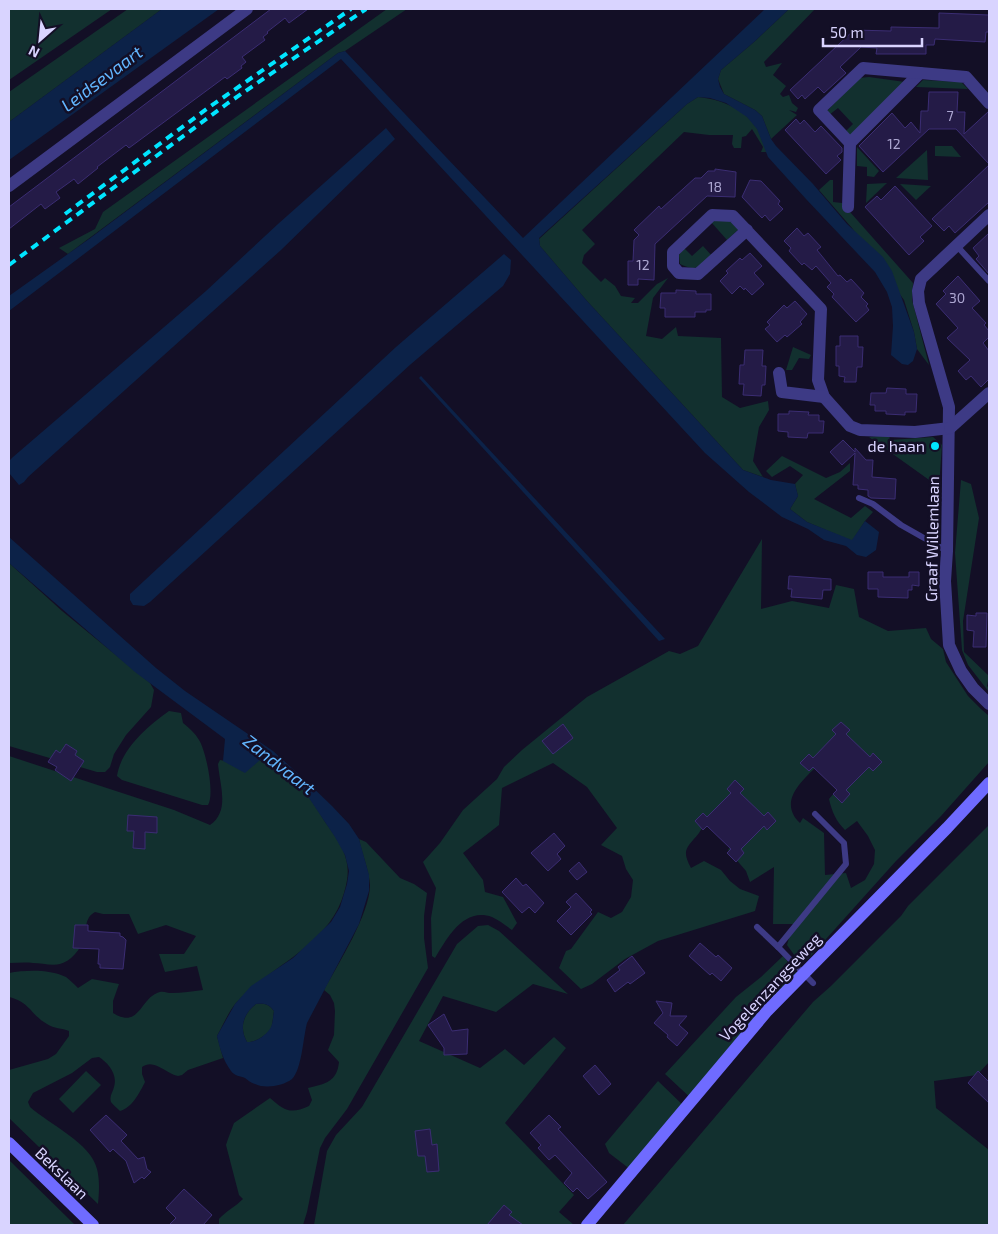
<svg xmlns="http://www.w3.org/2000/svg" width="998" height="1234" font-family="'Exo 2',sans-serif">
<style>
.green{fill:#12302f;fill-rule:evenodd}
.water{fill:#0c2248;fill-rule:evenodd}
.building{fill:#241b47;stroke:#3b2d73}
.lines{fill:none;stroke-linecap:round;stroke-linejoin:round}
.service{stroke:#3d3a85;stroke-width:6}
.minor{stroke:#3d3a85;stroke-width:12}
.secondary{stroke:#6f6bff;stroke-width:12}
.rail{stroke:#00e5ff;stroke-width:4;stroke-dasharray:8 6;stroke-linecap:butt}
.poi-dot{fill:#00e5ff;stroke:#130f26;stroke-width:2}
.labels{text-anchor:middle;stroke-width:5;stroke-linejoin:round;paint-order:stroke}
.number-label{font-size:14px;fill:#aca6d1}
.poi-label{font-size:16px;fill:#d9d4ff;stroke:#130f26;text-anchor:end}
.street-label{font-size:16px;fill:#d9d4ff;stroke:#130f26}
.water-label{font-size:18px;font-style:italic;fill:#62b6ff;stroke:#130f26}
</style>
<rect width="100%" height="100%" fill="#130f26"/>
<!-- green -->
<g class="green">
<polygon points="9,9 112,9 9,80"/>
<polygon points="128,9 162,9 9,122 9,92"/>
<polygon points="387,9 407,9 345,51 338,53 68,254 59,248 95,229 103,212"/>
<polygon points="789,9 815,9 764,62 766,67 782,63 773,75 786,86 780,94 783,97 789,95 792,103 798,108 796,112 789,110 797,115 771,139 762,116 755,110 724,94 718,79 721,70 754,42"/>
<polygon points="869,77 905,82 849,137 845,132 853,124 838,108 829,115 826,112 859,78"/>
<polygon points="923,80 961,82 968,89 916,87"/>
<path d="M698,97C720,99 746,109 758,130C761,137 764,145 767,152H761L763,147L752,129L746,136L742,137L741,148H734L732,144L733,135H709L684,132L582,230L595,244L584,255L582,263L601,282L605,278L615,286L621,296L635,298L631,303H638L657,284L668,278L653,298L646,336L662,339L676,327L678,336L721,338L722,397L740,408L768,401L769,410L759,427L753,461L763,477L743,470L587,301L540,246L539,239L687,104Z"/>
<polygon points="935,146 952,146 961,157 935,156"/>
<polygon points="857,147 879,171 874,177 867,176 867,167 857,166"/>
<polygon points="927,150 928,180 896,178"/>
<polygon points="830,180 833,180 833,202 842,203 913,283 912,300 929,365 917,349 914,332 904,300 852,228 819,190"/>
<polygon points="887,183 866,203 867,184"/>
<polygon points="900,184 931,186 916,200"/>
<polygon points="725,218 740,228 727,240 711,222"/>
<path d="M703,246L712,256C699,267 697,272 680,264L679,255L684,248L692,256Z"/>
<polygon points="793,347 811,355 809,359 799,358 792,370 786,370"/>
<polygon points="889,435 890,440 933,437 942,445 939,487 869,437"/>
<polygon points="782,456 826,478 840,472 850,463 850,471 814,499 851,518 865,506 873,512 865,521 852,541 807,522 790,509 798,496 795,484 803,475 790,466 772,477 766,471"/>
<polygon points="961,480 971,484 979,518 963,621 964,652 989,676 987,686 989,688 989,692 968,665 962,650 955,553"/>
<path d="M762,539L761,609L792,601L829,608L836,585L854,589L859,617L888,631L926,628L931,639L943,649L946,662L968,696L981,709L989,716V762L941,816L896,861L809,958L800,963L787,945L793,924H773L774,867L750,882L746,871L728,850L732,844L708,819C704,824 702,828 699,833C687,848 681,849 691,868L704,861L721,870L730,881L740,889L759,896L755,911L658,941L625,959L592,984L581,989L559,968L566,951L571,949L598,912L611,918L622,912L631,897L633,880L626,869L622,856L601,845L617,828L587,787L553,763L502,788L499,825L463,853L483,880L485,892L503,897L517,923L512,930C506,926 499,920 492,917C463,907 447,939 435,958L432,956L431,918L436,888L423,862L440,843L463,810L497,779L504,767L522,750L587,697L669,651L680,654L698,646ZM819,764L840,786L829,799C832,812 836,821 845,830L857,821L868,836L875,850L874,864L865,880L851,888L846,873L825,875L824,833L803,818L800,823C777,801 803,780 819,764Z"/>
<polygon points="9,563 62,611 150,683 154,690 151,707 126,735 114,754 110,767 105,772 97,772 9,746"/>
<path d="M169,711L181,713L183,723C189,728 195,733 199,740C206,751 215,794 208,805H202L122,780L117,776C121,749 148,726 169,711Z"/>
<path d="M9,756L174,810L210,825C230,811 220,786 218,764L220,760C232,763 245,759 258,760C270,761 293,780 302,789C312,799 320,815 328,826C345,850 353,864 344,893C329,946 271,965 236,1003C229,1011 223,1025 217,1036L223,1058L188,1070L182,1075L178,1076C165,1073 154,1058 142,1067V1074L145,1082C140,1092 132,1108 120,1111C117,1108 113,1105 111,1102C109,1096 113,1092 114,1087C118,1074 108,1063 99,1057L92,1058L72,1073L33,1093L28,1102L30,1107C49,1124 91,1143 97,1169C100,1181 99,1193 98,1204L9,1118V1070L48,1059L56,1054L69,1036V1031C62,1028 54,1029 47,1024C31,1015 30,1002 9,997V973C26,970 49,969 66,977C70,980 74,984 78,988L92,979L119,984L113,1001V1013C139,1029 140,1000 157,993C163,990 166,993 172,993C182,993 193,991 203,990L197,966L165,972L159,954H184L196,936L166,925L138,934L129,914H103L95,912C84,918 87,929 84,939C80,950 71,961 60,964C52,966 41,963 33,963C25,962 17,963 9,963Z"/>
<polygon points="989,825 989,1062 977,1075 934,1081 936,1108 989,1150 989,1225 623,1225 813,1002 831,986 901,916 908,906"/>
<path d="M359,839L366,842L400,878L414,884L427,893L424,916V938L428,968L347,1109L325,1138L320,1148L307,1212L303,1225H219V1219C226,1211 235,1207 243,1199L239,1195L226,1145L228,1139L234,1123L270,1098C284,1110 290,1115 309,1106L312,1100L308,1088C325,1084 337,1082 339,1062L328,1050L334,1035L335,1011L334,1003L330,995L324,990C338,964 370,914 370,885C369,870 362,854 359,839Z"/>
<polygon points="488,925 499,931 568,994 533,984 496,1012 443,996 419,1041 480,1068 505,1049 524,1065 554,1037 566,1048 505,1123 574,1195 559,1212 574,1225 314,1225 327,1151 336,1135 362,1107 457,944 478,926"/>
<polygon points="783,956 802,979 695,1102 665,1074 736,997 761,977"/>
<path d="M256,1004C264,1003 269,1004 274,1011C273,1016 273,1023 271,1028C267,1035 255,1043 247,1042C239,1028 243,1014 256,1004Z"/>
<polygon points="86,1071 101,1085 73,1113 59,1099"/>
<polygon points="658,1081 688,1110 635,1173 609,1153 605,1144"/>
<polygon points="9,1160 75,1225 9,1225"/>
</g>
<!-- water -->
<g class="water">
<polygon points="162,9 219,9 9,160 9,122"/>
<polygon points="765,9 789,9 754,42 721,70 718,79 720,87 724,94 755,110 762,116 771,139 776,146 813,184 847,224 883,257 892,271 914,332 917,349 913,361 908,365 902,364 891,355 893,326 892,307 887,292 875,272 806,199 768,157 757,129 747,117 726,103 710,98 698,97 687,104 539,238 540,246 587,301 743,470 771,480 795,484 798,496 790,509 807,522 852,540 865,521 879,532 876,550 866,557 857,555 846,546 824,540 808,529 782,517 749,492 705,453 341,59 9,311 9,296 89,239 338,53 345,51 523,238"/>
<polygon points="386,128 395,139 281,250 28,477 24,482 19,485 9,473 9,461 13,457 206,291 278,224"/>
<polygon points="504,254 511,260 510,274 503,286 411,364 150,602 144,606 133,605 130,600 130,594 396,347"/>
<polygon points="421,376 665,639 659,641 419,378"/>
<path d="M9,537L156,668L185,691L273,751L303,778L332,806L349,824L359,839L369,875V891L359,924L307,1023C303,1038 302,1069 292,1079C283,1086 265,1089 255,1084C251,1083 248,1080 245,1078C240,1076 235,1076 231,1071C223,1060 220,1049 217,1036L235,1004L251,986L293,958L331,922L340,907L347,884L349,871L345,855L335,837L303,789L278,769L260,760L245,773L223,761L225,739L135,672L9,563ZM256,1004C264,1003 269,1004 274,1011C273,1016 273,1023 271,1027C267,1035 255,1043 247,1042C239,1028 243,1014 256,1004Z"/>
</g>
<!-- building -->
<g class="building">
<polygon points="271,9 308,9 289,23 285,18 267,32 268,33 263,37 265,40 242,57 246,62 241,66 242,68 227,79 225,77 129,148 126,145 97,167 98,168 78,184 74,179 56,192 60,198 45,209 41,204 9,229 9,207"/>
<polygon points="939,13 989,15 989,32 986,32 985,42 935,39 934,45 926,45 926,54 876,54 877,48 861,47 840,67 846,73 824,93 818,87 805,99 802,95 798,99 790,90 854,30 891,31 891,27 939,28"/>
<polygon points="929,92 958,92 957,112 965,112 964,134 989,111 989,164 956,129 929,129 883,172 859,146 892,113 905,128 911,122 920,133 921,111 928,111"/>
<polygon points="796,119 800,124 804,120 815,132 821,126 842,148 842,152 837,156 841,160 826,174 785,130"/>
<polygon points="989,165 989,202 955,233 949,226 944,231 932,219"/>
<polygon points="715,169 736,172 735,197 707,196 655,244 654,280 638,279 638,285 628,285 628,261 633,261 634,240 639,235 634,230 659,206 661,209 695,178 701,178 708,171 715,171"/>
<polygon points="750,180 761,181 780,201 778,204 783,209 770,221 765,215 762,218 742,197"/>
<polygon points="895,186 932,226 920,237 924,241 909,255 865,207 877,196 881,200"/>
<polygon points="797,228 804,236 808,233 821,247 817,250 838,276 840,275 847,282 851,279 864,293 861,297 868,304 866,306 869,310 856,322 832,297 834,294 827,287 831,283 816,266 812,270 804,263 802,265 789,251 791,248 784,241"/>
<polygon points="989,233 989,274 976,259 979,256 973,248"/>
<polygon points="750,253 762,266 754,273 764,284 752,295 745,288 744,290 740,286 732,294 720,281 728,273 726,271 740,258 742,260"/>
<polygon points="958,276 980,301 972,308 986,323 984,325 989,331 989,337 983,343 989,351 989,379 981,387 971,376 966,380 958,371 970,360 947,338 958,328 936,304 946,294 943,291"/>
<polygon points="676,290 696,291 696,294 711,294 711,310 706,310 706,312 695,312 695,317 665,317 665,308 660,308 661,293 676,293"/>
<polygon points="795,301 807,314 800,322 802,324 787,337 785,335 777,342 765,329 770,325 767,322 784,305 787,308"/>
<polygon points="840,336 858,336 858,347 863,347 862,367 857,367 856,382 844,382 845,377 839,376 839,366 836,366 836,346 840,346"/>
<polygon points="745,350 763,350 762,366 766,366 765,385 762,385 761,396 743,395 744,384 739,384 740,365 744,365"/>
<polygon points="887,388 906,389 906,394 917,394 916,412 905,412 905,415 886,414 886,411 875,411 875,405 870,405 871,393 886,393"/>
<polygon points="789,411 809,412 808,415 819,415 819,421 824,421 823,433 808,433 807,438 788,437 788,432 778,431 778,414 789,414"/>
<polygon points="843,440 855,452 855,448 866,460 873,460 872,477 896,479 895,499 871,498 868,496 868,490 858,489 858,485 853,485 855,453 842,465 830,452"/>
<polygon points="868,572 883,572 883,577 909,577 909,572 919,572 919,586 912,585 912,590 908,590 908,598 878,597 878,589 868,589"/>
<polygon points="789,576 831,579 831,590 823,590 822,599 791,597 792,589 788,589"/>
<polygon points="976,613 987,613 986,647 973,647 974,631 967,630 967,615 976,616"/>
<polygon points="841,722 850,730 846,734 870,757 873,753 882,762 873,771 869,767 846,790 850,794 842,803 833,794 837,790 813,767 809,771 800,763 809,754 813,758 836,734 832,730"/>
<polygon points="563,724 573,738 553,754 542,741"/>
<polygon points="66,744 77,751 75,755 84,761 71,781 55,770 57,767 48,762 56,750 60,753"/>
<polygon points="735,780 744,789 740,793 764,816 768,812 776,821 767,830 764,826 741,849 744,853 736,862 727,853 731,849 707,826 703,830 695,821 703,813 707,817 731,793 727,789"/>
<polygon points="128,815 157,817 157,833 145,832 145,849 133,848 134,831 127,831"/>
<polygon points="554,833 565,846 557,854 561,859 548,871 531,853"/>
<polygon points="579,862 587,872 577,880 569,871"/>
<polygon points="516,878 523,886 526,884 544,903 535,913 529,907 522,913 502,892"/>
<polygon points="576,893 592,910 590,912 592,914 571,935 557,921 571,907 566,902"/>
<polygon points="75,925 88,925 88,931 120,933 120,936 123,937 126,940 123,969 100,968 100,964 98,964 99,949 73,948"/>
<polygon points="700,943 716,957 718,955 732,968 721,981 712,973 710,975 689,956"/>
<polygon points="632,956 645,973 630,984 628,982 615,992 607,980 620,970 618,967"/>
<polygon points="656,1001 672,1003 670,1016 687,1016 679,1025 688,1033 677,1046 667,1037 668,1035 654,1023 663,1013"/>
<polygon points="444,1014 452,1031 468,1029 467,1054 444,1055 444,1048 428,1025"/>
<polygon points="595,1065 611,1084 599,1095 583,1076"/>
<polygon points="978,1071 989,1082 989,1103 968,1083"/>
<polygon points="106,1115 127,1135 121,1141 138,1159 144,1157 147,1169 151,1172 144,1179 142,1177 134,1183 126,1161 113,1149 110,1152 90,1130"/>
<polygon points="549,1115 561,1127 558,1129 607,1182 588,1199 577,1188 573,1192 564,1183 572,1173 555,1155 549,1160 538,1148 541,1145 530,1133"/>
<polygon points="430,1129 432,1145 437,1144 439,1171 427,1172 425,1156 418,1156 415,1131"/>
<polygon points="184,1189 212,1215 203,1225 169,1225 176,1218 166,1208"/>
<polygon points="504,1205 512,1212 509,1215 523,1225 487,1225"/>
</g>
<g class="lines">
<!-- service -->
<g class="service">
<polyline points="956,245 989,281"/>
<polyline points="859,498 873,504 901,525 947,551"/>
<polyline points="757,927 778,947 846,864 844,843 815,814"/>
<polyline points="778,947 813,983"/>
</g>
<!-- minor -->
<g class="minor">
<polyline points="850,143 920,73"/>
<polyline points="9,186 247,9"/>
<polyline points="848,207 850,143 819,110 863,68 966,77 989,103"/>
<polyline points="989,215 921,279 918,291 919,303 949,407 947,551 945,581 949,645 961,671 973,688 989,704"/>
<polyline points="747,230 698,274 679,273 673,266 673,252 712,215 733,216 821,309 818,380 824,397 850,426 860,430 915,432 950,428"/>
<polyline points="779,373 782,392 824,397"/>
<polyline points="950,428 989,393"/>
</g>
<!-- secondary -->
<g class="secondary">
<polyline points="9,1143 93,1225"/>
<polyline points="587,1225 767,1011 947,828 989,783"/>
</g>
<!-- rail -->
<g class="rail">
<polyline points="65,214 208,108 351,9"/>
<polyline points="9,265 228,103 366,9"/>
</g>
</g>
<!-- markers -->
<circle class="poi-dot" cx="935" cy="446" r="5"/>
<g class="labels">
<!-- number labels -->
<g class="number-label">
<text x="950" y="121">7</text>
<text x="894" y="149">12</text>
<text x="715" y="192">18</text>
<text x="643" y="270">12</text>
<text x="957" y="303">30</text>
</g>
<!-- poi labels -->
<g class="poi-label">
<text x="925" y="452">de haan</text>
</g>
<!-- street labels -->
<g class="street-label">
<text transform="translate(932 539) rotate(-89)" y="6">Graaf Willemlaan</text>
<text transform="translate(770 987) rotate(-47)" y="6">Vogelenzangseweg</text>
<text transform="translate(62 1173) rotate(44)" y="6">Bekslaan</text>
</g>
<!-- water labels -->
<g class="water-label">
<text transform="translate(102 79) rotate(-37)" y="6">Leidsevaart</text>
<text transform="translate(279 765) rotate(38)" y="6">Zandvaart</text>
</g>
</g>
<!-- border -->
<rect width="998" height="1234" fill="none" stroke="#d9d4ff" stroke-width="20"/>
<!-- north arrow -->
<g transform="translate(40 40) rotate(207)" stroke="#130f26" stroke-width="4" paint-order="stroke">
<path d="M0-4L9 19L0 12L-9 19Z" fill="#d9d4ff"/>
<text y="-8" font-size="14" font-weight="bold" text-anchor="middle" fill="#d9d4ff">N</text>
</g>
<!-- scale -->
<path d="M823 38v8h99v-8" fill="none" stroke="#d9d4ff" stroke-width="2.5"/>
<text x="830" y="38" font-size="15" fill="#d9d4ff" stroke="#130f26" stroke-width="4" paint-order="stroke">50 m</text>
</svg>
